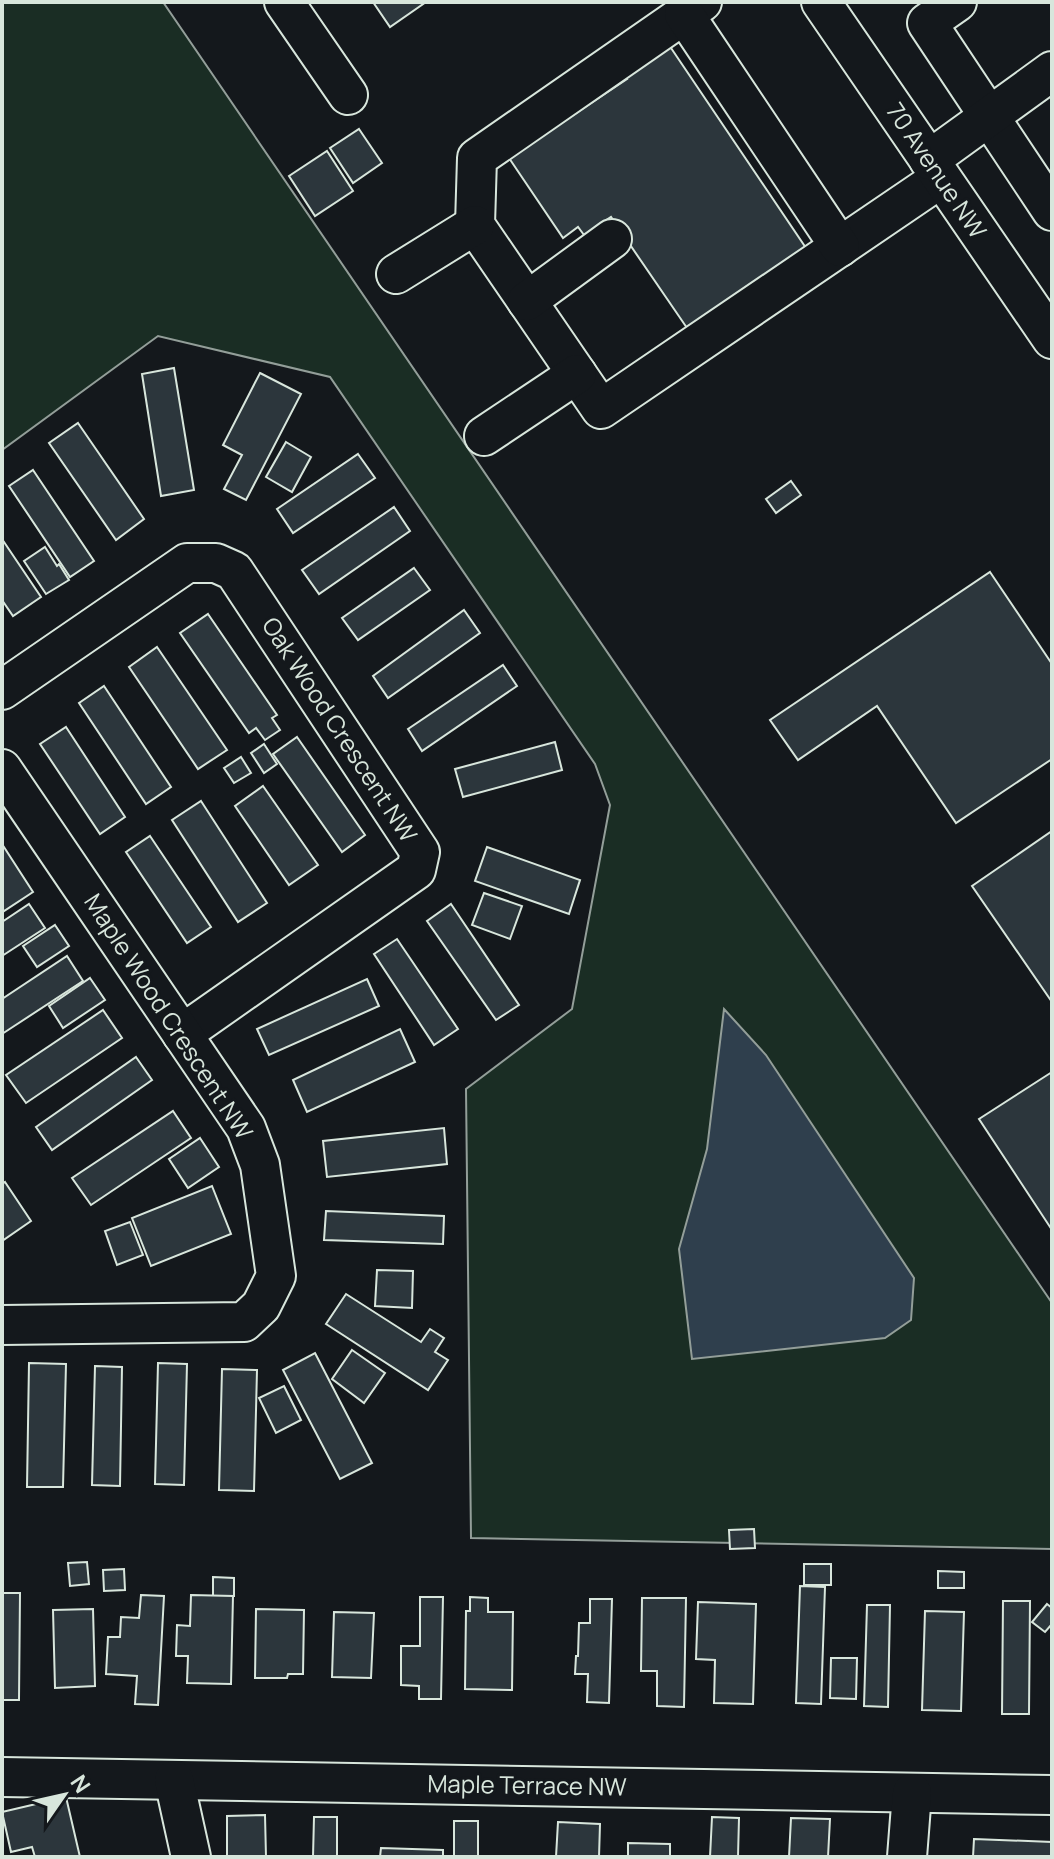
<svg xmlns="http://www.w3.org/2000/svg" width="1054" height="1859" font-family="Manrope,sans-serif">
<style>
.green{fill:#1a2d24;stroke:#939e99;stroke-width:2}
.water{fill:#2f3f4d;stroke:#939e99;stroke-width:2}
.building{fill:#2c363c;stroke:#d8e6dc;stroke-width:2}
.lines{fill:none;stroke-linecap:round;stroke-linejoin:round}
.minor-casing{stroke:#d8e6dc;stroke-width:42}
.minor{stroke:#14181c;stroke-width:38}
.labels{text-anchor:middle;stroke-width:6;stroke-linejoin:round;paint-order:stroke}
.street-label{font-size:24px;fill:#d8e6dc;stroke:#14181c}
</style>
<rect width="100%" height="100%" fill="#14181c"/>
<!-- green -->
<polygon class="green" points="2,2 163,2 1052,1303 1052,1549 471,1538 466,1089 572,1009 610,805 595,764 330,377 158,336 2,450"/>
<!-- water -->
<polygon class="water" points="724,1009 766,1055 914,1278 911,1320 885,1338 692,1359 679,1249 707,1149"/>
<!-- building -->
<g class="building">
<polygon points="373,2 426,2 390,27"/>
<polygon points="669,45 808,251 687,328 611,217 584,235 578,227 563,238 509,158 627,79 624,75"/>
<polygon points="359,129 382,163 353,183 330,148"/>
<polygon points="327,151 353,191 315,216 289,176"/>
<polygon points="174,368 194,490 161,496 142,374"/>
<polygon points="260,373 301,394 246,500 224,489 242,455 223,445"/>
<polygon points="78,423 144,519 116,540 49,443"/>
<polygon points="286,442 311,457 292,492 266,477"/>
<polygon points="358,454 375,478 293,533 277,509"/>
<polygon points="33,470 94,561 70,577 9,486"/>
<polygon points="791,481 801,495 776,513 766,499"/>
<polygon points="394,507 410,531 319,594 302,570"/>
<polygon points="2,539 41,597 13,616 2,600"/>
<polygon points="45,547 57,566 59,564 69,580 46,594 24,561"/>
<polygon points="414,568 430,590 358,640 342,618"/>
<polygon points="990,572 1052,664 1052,759 956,823 877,706 798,760 770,720"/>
<polygon points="464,610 480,633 388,698 373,676"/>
<polygon points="208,614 277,715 272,718 280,730 265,740 256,728 249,733 180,633"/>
<polygon points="157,647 227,750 198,769 129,667"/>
<polygon points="503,665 517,686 422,751 408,729"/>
<polygon points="104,686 171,787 146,804 79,703"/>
<polygon points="66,727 125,817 100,834 40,744"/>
<polygon points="297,737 365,835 342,852 273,754"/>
<polygon points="555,742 562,770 463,797 455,769"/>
<polygon points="264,744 277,764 264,773 251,753"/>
<polygon points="241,757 251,773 234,783 224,768"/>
<polygon points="263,786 318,865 289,885 235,806"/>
<polygon points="201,801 267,903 238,922 172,820"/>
<polygon points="1052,831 1052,1002 972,886"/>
<polygon points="150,836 211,927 187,943 126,852"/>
<polygon points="2,844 33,892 4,911 2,908"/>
<polygon points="487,847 580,880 569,914 475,881"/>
<polygon points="484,893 522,906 510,939 472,925"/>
<polygon points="29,904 45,928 2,956 2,922"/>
<polygon points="451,904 519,1005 496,1020 427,921"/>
<polygon points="55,925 69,946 37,967 23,946"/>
<polygon points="397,939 458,1029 434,1045 374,954"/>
<polygon points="67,956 83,981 2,1034 2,999"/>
<polygon points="90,978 105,1000 63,1028 49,1006"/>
<polygon points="367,979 379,1006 269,1055 257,1029"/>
<polygon points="103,1010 122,1038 26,1103 6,1075"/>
<polygon points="400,1029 415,1062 307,1112 293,1080"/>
<polygon points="136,1057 152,1080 52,1150 36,1127"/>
<polygon points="1052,1072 1052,1230 979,1119"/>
<polygon points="173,1111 191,1138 91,1205 72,1178"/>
<polygon points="444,1128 447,1164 327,1177 323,1141"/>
<polygon points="200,1138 219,1167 188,1188 169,1159"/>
<polygon points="5,1182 31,1221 2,1241 2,1184"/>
<polygon points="212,1186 231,1234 151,1266 132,1218"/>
<polygon points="326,1211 444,1216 443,1244 324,1240"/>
<polygon points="130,1222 143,1255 117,1265 105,1231"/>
<polygon points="377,1270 413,1271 412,1308 375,1306"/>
<polygon points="346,1294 421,1342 430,1329 444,1338 435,1352 448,1360 428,1390 326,1324"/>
<polygon points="352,1350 385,1373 364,1403 332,1379"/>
<polygon points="315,1353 372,1463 340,1479 283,1370"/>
<polygon points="29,1363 66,1364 63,1487 27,1487"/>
<polygon points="158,1363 187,1364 184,1485 155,1484"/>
<polygon points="95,1366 122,1367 120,1486 92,1485"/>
<polygon points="222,1369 257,1370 254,1491 219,1490"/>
<polygon points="284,1386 301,1420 276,1433 259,1398"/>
<polygon points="754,1529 755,1548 730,1549 729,1530"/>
<polygon points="87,1562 89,1584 70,1586 68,1563"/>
<rect x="804" y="1564" width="27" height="21"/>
<polygon points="124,1569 125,1590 104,1591 103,1570"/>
<polygon points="938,1571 964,1572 964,1588 938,1588"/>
<polygon points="213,1577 234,1578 234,1596 213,1596"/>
<polygon points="800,1586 825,1587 821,1704 796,1703"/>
<polygon points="2,1593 20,1593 19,1700 2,1700"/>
<polygon points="141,1595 164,1596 158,1705 135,1704 137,1676 106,1674 108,1637 120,1637 121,1617 139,1618"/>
<polygon points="191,1595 233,1596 231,1684 187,1683 188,1656 176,1656 177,1625 190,1626"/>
<polygon points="420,1597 443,1597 441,1699 419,1699 419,1686 401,1685 401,1646 420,1646"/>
<polygon points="470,1597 488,1598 488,1612 513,1612 512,1690 465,1689 466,1611 470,1611"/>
<polygon points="642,1598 686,1598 684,1707 657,1706 657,1671 641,1671"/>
<polygon points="590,1599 612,1599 609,1703 587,1702 588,1674 575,1674 576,1656 578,1656 579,1623 590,1623"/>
<polygon points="1003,1601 1030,1601 1029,1714 1002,1714"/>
<polygon points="698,1602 756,1604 753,1704 714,1703 715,1660 696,1659"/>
<polygon points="1047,1604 1052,1608 1052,1624 1045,1632 1032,1622"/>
<polygon points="867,1605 890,1605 888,1707 864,1706"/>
<polygon points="93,1609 95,1686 55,1688 53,1610"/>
<polygon points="256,1609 304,1610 303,1674 288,1674 287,1678 255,1678"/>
<polygon points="925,1611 964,1612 961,1711 922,1710"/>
<polygon points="334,1612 374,1613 371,1678 332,1677"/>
<polygon points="831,1658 857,1658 856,1699 830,1698"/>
<polygon points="66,1797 80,1857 35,1857 32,1847 11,1852 2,1812"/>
<polygon points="265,1815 266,1857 227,1857 227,1816"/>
<polygon points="314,1817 337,1817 337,1857 313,1857"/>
<polygon points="712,1817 739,1818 738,1857 710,1857"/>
<polygon points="791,1818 830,1819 828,1857 789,1857"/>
<rect x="454" y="1821" width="24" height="36"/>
<polygon points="558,1822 600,1824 599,1857 556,1857"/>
<polygon points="974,1839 1052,1842 1052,1857 973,1857"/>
<polygon points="628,1843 670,1844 670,1857 628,1857"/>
<polygon points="381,1848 443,1850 443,1857 380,1857"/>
</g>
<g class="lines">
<!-- minor casing -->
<g class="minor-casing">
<g id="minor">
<polyline points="284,2 348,95"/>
<polyline points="702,2 477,158 475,225 601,409 941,178"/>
<polyline points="821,2 1052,339"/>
<polyline points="957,2 927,23 1052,211"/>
<polyline points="684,14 840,247"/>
<polyline points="929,160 1052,71"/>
<polyline points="396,274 475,225"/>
<polyline points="527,301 612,239"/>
<polyline points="484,436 577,374"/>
<polyline points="2,690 187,563 216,563 234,571 420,852 416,870 182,1034"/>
<polyline points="2,769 246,1128 260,1165 276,1276 261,1306 244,1322 2,1325"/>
<polyline points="2,1777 1052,1795"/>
<polyline points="174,1780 191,1857"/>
<polyline points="907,1857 912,1793"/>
</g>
</g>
<!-- minor -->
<use href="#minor" class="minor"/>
</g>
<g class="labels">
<!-- street labels -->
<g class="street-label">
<text transform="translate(936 171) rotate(56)" y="8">70 Avenue NW</text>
<text transform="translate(339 730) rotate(57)" y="8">Oak Wood Crescent NW</text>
<text transform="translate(168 1017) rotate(57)" y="8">Maple Wood Crescent NW</text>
<text transform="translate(527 1786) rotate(1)" y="8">Maple Terrace NW</text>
</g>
</g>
<!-- border -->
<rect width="1054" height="1859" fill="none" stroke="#d8e6dc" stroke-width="8"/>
<!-- north arrow -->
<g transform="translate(64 1795) rotate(56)" stroke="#14181c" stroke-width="6" paint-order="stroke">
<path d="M0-6L14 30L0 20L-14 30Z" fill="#d8e6dc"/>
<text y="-12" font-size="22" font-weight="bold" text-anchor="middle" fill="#d8e6dc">N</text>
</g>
</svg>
